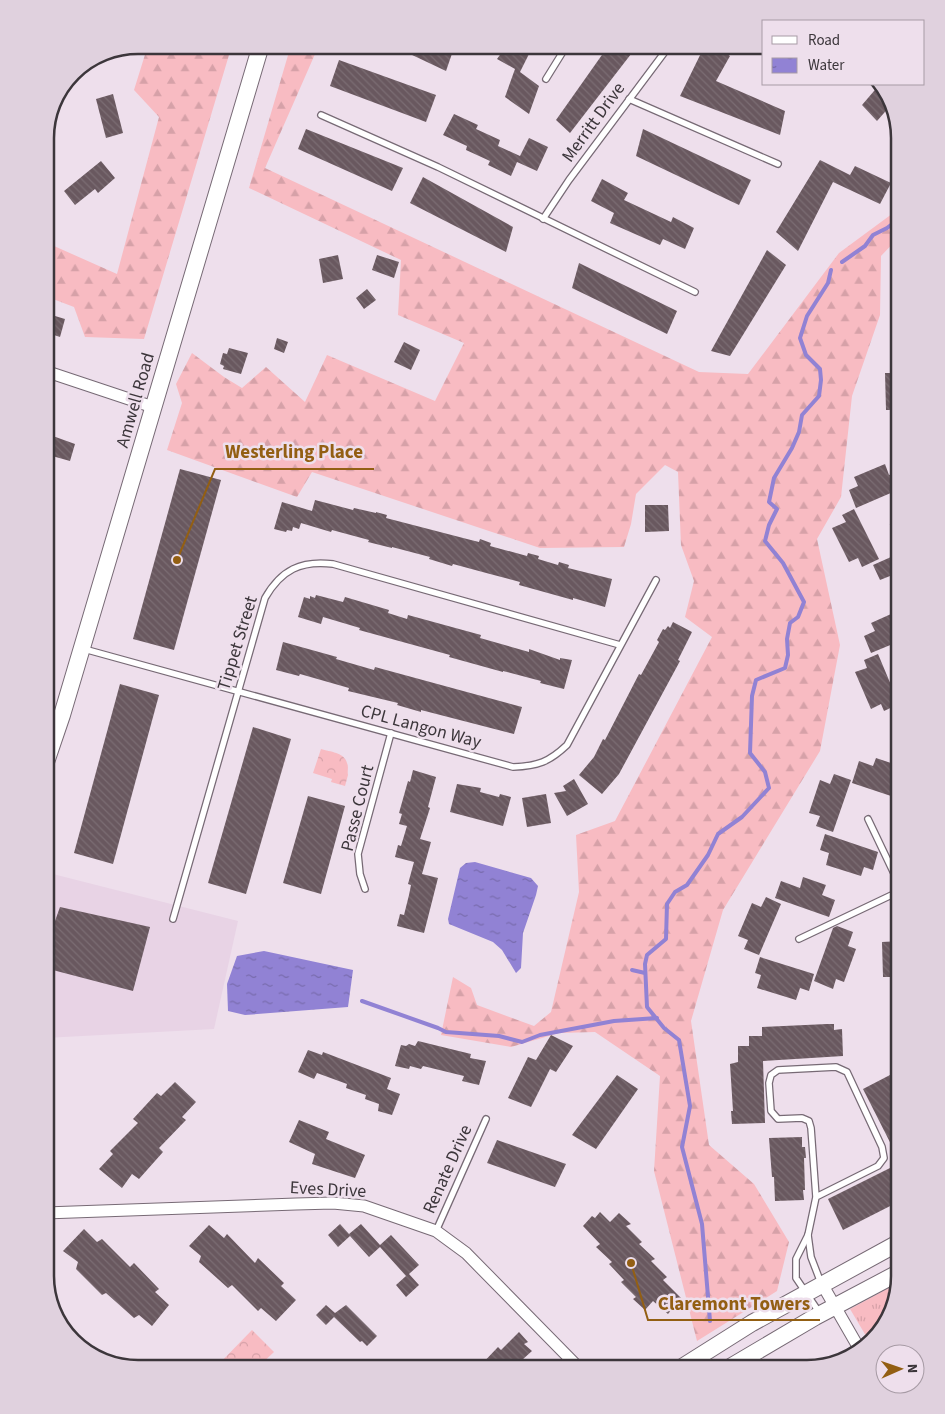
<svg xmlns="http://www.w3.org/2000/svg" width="945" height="1414" font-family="'Source Sans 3',sans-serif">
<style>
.built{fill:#e8d3e5}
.grass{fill:url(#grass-tufts)}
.forest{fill:url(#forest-firs)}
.park{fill:url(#park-crowns)}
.water{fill:url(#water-ripples)}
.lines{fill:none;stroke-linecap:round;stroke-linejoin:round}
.stream{stroke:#9182d4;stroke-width:4}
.building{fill:url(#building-back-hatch)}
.lane-casing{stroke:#776a75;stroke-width:8}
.street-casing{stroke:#776a75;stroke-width:13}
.secondary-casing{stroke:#776a75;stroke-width:18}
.lane{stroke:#fff;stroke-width:5.5}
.street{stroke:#fff;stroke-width:11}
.secondary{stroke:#fff;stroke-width:16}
.labels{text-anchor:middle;stroke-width:5;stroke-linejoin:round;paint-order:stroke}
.street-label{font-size:18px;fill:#3c363b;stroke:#eedfec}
.rim{fill:none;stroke:#3c363b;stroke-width:2.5}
.leader{fill:none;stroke:#935f13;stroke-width:2}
.callout-dot{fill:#935f13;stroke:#eedfec;stroke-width:2}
.callout-label{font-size:19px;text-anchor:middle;font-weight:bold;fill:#935f13;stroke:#eedfec;stroke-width:5;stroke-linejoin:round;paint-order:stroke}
</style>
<defs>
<pattern id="grass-tufts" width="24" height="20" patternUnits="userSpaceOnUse" patternTransform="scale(1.25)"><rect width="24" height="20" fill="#f8bbc2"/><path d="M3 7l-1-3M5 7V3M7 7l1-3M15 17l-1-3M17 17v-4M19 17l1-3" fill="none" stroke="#d6a1a8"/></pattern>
<pattern id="forest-firs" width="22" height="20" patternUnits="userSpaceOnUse" patternTransform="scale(1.25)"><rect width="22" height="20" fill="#f8bbc2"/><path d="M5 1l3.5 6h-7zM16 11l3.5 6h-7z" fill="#d6a1a8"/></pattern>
<pattern id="park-crowns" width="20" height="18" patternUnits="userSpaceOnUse" patternTransform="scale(1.25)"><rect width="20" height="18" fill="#f8bbc2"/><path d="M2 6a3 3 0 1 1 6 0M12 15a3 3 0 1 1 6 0" fill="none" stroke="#d6a1a8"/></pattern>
<pattern id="water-ripples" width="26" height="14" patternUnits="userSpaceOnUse" patternTransform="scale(1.25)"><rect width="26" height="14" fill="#9182d4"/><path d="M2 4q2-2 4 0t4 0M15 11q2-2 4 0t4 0" fill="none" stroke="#786bad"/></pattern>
<pattern id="building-back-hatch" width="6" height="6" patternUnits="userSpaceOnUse" patternTransform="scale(1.25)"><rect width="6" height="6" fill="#69585f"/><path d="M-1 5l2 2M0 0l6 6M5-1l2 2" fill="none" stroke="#7b6d73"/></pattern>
</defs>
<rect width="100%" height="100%" fill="#eedfec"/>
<!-- built -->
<polygon class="built" points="45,872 238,921 214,1029 45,1038"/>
<!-- grass -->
<polygon class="grass" points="898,1283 887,1323 869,1341 850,1309"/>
<!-- forest -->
<g class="forest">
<polygon points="148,45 232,45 144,339 85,337 74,307 45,296 45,242 117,274 159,117 134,90"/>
<polygon points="291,45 319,45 265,168 699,372 748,374 839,253 900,208 900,236 881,256 880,315 852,396 841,497 817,539 840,645 820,751 723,910 691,1021 709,1145 754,1184 789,1242 777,1291 697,1341 654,1171 660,1076 595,1032 559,1033 511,1047 441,1035 453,977 471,988 477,1005 534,1026 551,1012 579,892 576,835 615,821 712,637 685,617 694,581 681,545 678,472 665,465 636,494 631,524 624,547 540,548 312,472 297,497 167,450 182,403 176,384 192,353 224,377 242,388 266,367 305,402 327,355 435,401 464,343 398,315 401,260 249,188"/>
</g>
<!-- park -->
<g class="park">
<path d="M321,749C330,752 344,752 347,763C349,767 347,771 348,775L345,786L331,782L332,779L313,773Z"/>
<polygon points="252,1330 274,1352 256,1369 214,1369"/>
</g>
<!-- water -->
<g class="water">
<polygon points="475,862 531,878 538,886 536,895 523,933 521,968 516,973 502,950 493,942 449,924 448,919 460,868 466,863"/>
<polygon points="264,951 353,970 348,1007 245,1015 228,1011 227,984 237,956"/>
</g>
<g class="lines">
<!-- stream -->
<g class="stream">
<polyline points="842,262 865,246 873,235 887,228 900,218"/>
<polyline points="632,970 645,973"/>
<polyline points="362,1001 438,1028 446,1032 499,1036 522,1042 540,1035 614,1021 657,1018"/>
<polyline points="710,1321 702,1224 682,1147 690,1106 679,1040 664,1028 647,1007 645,964 647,955 666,939 667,904 675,892 687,885 708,855 718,834 742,817 769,788 765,772 750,753 752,696 756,680 785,668 788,655 787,639 790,623 798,617 804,602 783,563 765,541 769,525 777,509 769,502 774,478 792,448 799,432 802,415 819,396 821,380 820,369 806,355 800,338 807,316 828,283 831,270"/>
</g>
</g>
<!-- building -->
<g class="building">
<polygon points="391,45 455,45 446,71"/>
<polygon points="507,45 523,45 530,52 520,72 539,86 529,114 505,97 515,69 497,59"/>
<polygon points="609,45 638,45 570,133 556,120"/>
<polygon points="705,45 715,45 730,56 716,81 785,111 780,135 680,96"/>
<polygon points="339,60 436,95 426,122 330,86"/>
<polygon points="880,84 888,92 891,105 877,121 862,105"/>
<polygon points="113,94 123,133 106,138 96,99"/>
<polygon points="454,114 478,125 476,129 500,140 498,146 520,156 529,138 548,147 537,171 517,162 511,176 488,165 490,161 466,150 467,146 443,135"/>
<polygon points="306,129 403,168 392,191 298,149"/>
<polygon points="643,129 751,180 739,205 636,156"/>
<polygon points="820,160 850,175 855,166 891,183 880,204 833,182 798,251 776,232"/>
<polygon points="101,161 115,178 98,193 95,189 75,205 64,191"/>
<polygon points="423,177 513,227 506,252 410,203"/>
<polygon points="602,179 628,193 624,200 671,222 673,217 694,228 685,249 663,239 660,245 610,223 614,213 591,201"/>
<polygon points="767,250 786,265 730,356 711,351"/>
<polygon points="338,255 343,279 323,283 319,259"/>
<polygon points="377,255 399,262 394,278 372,270"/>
<polygon points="579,263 677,311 667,334 572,288"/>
<polygon points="367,289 376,300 364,309 356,298"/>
<polygon points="45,313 65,319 60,337 45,332"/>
<polygon points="277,338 288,342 284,353 274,349"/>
<polygon points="404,342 420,350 411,370 394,362"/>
<polygon points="229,348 248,353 241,374 223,369 224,366 220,364 223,353 227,354"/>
<polygon points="885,373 900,373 900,410 886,410"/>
<polygon points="50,435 75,444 70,461 45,454 45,436 49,437"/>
<polygon points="885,464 889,475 900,470 900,489 856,508 849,490 858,486 854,477"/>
<polygon points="180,469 221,480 174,650 133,639"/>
<polygon points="315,500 353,510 354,508 376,513 376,512 387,515 386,518 467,539 479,542 480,539 491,543 490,546 527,556 528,553 539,556 538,559 558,565 559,562 569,565 568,568 612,579 605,607 573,598 573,600 519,585 520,582 490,574 453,564 452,566 429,559 430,557 392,547 392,548 368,542 369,540 332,530 331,532 301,523 299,529 293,527 292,531 287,530 286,532 274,529 282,502 312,511"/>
<polygon points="645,505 668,505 669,531 645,532"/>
<polygon points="854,509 879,559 862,567 858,558 849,562 832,528 846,522 842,515"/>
<polygon points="900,553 900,599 890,576 880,580 873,565"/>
<polygon points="316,595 343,602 345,597 389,610 388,613 407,619 408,615 481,635 480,638 529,652 529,649 560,660 560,658 572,660 564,689 540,683 541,681 503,671 503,672 449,657 450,655 359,630 360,628 323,617 321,624 298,617 304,597 310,599 310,596 315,598"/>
<polygon points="900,610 900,641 871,653 864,636 875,631 871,623"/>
<polygon points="673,622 692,632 678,660 680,661 619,774 602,794 579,775 594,757 603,739 605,740 639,674 641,675 659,642 657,640 663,629 665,630 668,626 670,628"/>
<polygon points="283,642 337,657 336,659 374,670 375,667 522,707 514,734 421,710 421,712 397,705 398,703 348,691 349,688 300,674 299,676 276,670"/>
<polygon points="878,654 899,704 884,711 881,704 871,709 855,672 867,668 864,660"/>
<polygon points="120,684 159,695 113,864 74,853"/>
<polygon points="253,727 291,739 246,894 208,883"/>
<polygon points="876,758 897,765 894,775 900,777 900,799 852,783 859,761 873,766"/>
<polygon points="413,770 436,777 428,807 430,808 420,839 431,842 422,874 438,878 424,933 397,926 400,914 404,915 409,895 411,885 408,884 414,862 395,857 398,845 401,846 407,826 399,824 402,814 399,813 408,781 410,782"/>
<polygon points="834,774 851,780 833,832 816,826 820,816 809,813 820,780 830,784"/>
<polygon points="574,779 588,804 567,816 554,793 566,791 563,786"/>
<polygon points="457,784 481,788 480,792 499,797 500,794 511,797 503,826 450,812"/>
<polygon points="546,794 551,823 527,827 522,798"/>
<polygon points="308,796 345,806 321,894 283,883"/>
<polygon points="825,834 878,852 873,870 864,867 861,876 826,865 829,853 820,850"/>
<polygon points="803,877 826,885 822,895 835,900 829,917 775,898 781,881 800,888"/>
<polygon points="766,897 781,904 759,955 744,949 748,940 738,936 752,903 761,907"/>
<polygon points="60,907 150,927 133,991 45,968 45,949"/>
<polygon points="837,926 853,932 848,946 856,949 844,982 836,979 833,989 814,981 833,928"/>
<polygon points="900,941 900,977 883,977 882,942"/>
<polygon points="760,957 814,974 809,991 800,988 796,1000 757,988 761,975 755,973"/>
<polygon points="827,1024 834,1024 834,1030 842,1029 843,1056 763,1061 765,1123 732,1124 731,1111 733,1111 730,1064 738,1062 738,1046 749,1046 749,1036 762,1036 762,1027"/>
<polygon points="551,1035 573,1046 556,1072 550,1069 531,1107 508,1098 528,1057 536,1060"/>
<polygon points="418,1041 471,1054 470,1058 486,1061 479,1085 462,1081 464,1076 423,1066 421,1069 410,1066 409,1069 395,1066 401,1045 406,1046 409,1044 415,1046"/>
<polygon points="308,1050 322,1055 323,1052 391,1078 387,1089 400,1094 392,1115 378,1111 379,1104 365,1099 366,1095 346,1088 347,1084 317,1073 314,1079 298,1072"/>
<polygon points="617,1075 638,1089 596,1149 572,1135"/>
<polygon points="890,1075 900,1094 900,1162 863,1089"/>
<polygon points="175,1082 196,1102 182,1117 186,1120 159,1148 163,1152 139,1179 132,1174 122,1188 99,1169 113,1154 110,1151 138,1123 133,1119 157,1093 161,1096"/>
<polygon points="299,1120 329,1132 326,1139 365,1155 355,1178 312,1164 315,1154 289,1142"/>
<polygon points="802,1137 802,1147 805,1147 806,1158 804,1158 805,1190 803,1190 804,1200 775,1201 774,1177 772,1177 769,1138"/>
<polygon points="497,1140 566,1164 555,1187 487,1163"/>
<polygon points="900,1163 900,1201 843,1230 828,1199"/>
<polygon points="600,1212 610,1222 619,1213 631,1224 626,1226 642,1242 639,1244 655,1259 651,1261 667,1277 663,1280 681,1298 668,1314 653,1301 645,1310 633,1299 636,1297 621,1282 624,1280 609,1264 612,1262 596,1247 600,1244 583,1226 592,1216 595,1218"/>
<polygon points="340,1224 349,1234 361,1224 380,1245 391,1235 419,1265 409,1274 419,1285 406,1297 396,1285 406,1276 380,1247 369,1257 350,1236 338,1247 328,1235"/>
<polygon points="209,1225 224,1238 227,1234 255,1263 258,1258 284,1283 281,1286 296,1300 276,1321 261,1308 258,1311 232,1285 228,1288 199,1262 201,1256 189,1246"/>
<polygon points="84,1229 97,1242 102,1239 130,1267 134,1263 159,1289 155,1292 169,1305 152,1326 139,1315 134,1318 106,1293 102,1295 76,1269 78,1262 63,1251"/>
<polygon points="326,1305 335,1313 346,1305 377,1336 367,1346 362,1341 360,1342 334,1317 326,1325 316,1315"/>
<polygon points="519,1332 528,1342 524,1344 532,1351 522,1360 530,1369 477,1369 498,1347 501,1350"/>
</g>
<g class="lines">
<!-- lane casing -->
<g class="lane-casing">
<g id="lane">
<polyline points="657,45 663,52"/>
<polyline points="546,79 564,50 569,45"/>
<polyline points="629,99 778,164"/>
<polyline points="321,115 438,167 695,292"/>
<polyline points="898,143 900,139"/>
<polyline points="543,219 569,180 670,45"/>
<polyline points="894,524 900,526"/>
<path d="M84,649L513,767C538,766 549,762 567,745L656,580"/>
<polyline points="868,819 900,886"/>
<polyline points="365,889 360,874 358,854 391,733"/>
<path d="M173,919L265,598C281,570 301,560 333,564L620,645"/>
<polyline points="799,939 900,891"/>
<polyline points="816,1197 878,1166 884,1158 882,1147 847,1072 836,1067 778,1070 771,1075 769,1083 771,1111 778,1119 802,1118 809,1121 811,1128 816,1197 808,1235 796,1259 796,1278 819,1312"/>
<polyline points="436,1231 486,1119"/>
<polyline points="808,1235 811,1257 821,1283"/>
</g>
</g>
<!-- street casing -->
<g class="street-casing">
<g id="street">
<polyline points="46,131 48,131"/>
<polyline points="45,371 153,407"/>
<polyline points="45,1213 296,1204 333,1203 364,1206 436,1231 466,1253 580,1369"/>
<polyline points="822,1284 860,1350"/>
</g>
</g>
<!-- secondary casing -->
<g class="secondary-casing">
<g id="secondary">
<polyline points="45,765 62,715 261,45"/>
<polyline points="679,1369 752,1323 900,1242"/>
<polyline points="727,1369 815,1317 900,1272"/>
</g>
</g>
<!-- lane -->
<use href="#lane" class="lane"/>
<!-- street -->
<use href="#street" class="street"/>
<!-- secondary -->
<use href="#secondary" class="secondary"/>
</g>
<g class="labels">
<!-- street labels -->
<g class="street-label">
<text transform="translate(593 122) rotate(-54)" y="6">Merritt Drive</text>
<text transform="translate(135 400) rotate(-74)" y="6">Amwell Road</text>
<text transform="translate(237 643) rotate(-73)" y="6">Tippet Street</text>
<text transform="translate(421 726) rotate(15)" y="6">CPL Langon Way</text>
<text transform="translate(357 808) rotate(-76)" y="6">Passe Court</text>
<text transform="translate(447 1169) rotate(-66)" y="6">Renate Drive</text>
<text transform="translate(328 1189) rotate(3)" y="6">Eves Drive</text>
</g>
</g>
<!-- crop -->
<path d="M0 0H945V1414H0ZM138 54H807A84 84 0 0 1 891 138V1276A84 84 0 0 1 807 1360H138A84 84 0 0 1 54 1276V138A84 84 0 0 1 138 54Z" fill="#e0d1de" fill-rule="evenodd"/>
<path class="rim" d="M138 54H807A84 84 0 0 1 891 138V1276A84 84 0 0 1 807 1360H138A84 84 0 0 1 54 1276V138A84 84 0 0 1 138 54Z"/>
<!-- callouts -->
<path class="leader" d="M177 560L215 469H374M631 1263L648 1320H820"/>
<g class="callout-dot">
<circle cx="177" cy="560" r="5"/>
<circle cx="631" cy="1263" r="5"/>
</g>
<g class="callout-label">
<text x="294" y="458">Westerling Place</text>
<text x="734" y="1310">Claremont Towers</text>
</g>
<!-- legend -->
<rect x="762" y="20" width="162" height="65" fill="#eedfec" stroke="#a79ba5"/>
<rect x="772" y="36" width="25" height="8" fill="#ffffff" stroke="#a79ba5"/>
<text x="808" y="45" font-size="15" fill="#3c363b">Road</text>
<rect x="772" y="58" width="25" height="15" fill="url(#water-ripples)" stroke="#a79ba5"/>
<text x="808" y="70" font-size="15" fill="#3c363b">Water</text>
<!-- north arrow -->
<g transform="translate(900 1369) rotate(88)"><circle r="24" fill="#eedfec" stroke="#a79ba5"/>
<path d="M0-4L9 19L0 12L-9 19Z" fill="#935f13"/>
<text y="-8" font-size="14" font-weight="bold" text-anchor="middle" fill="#3c363b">N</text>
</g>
</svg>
